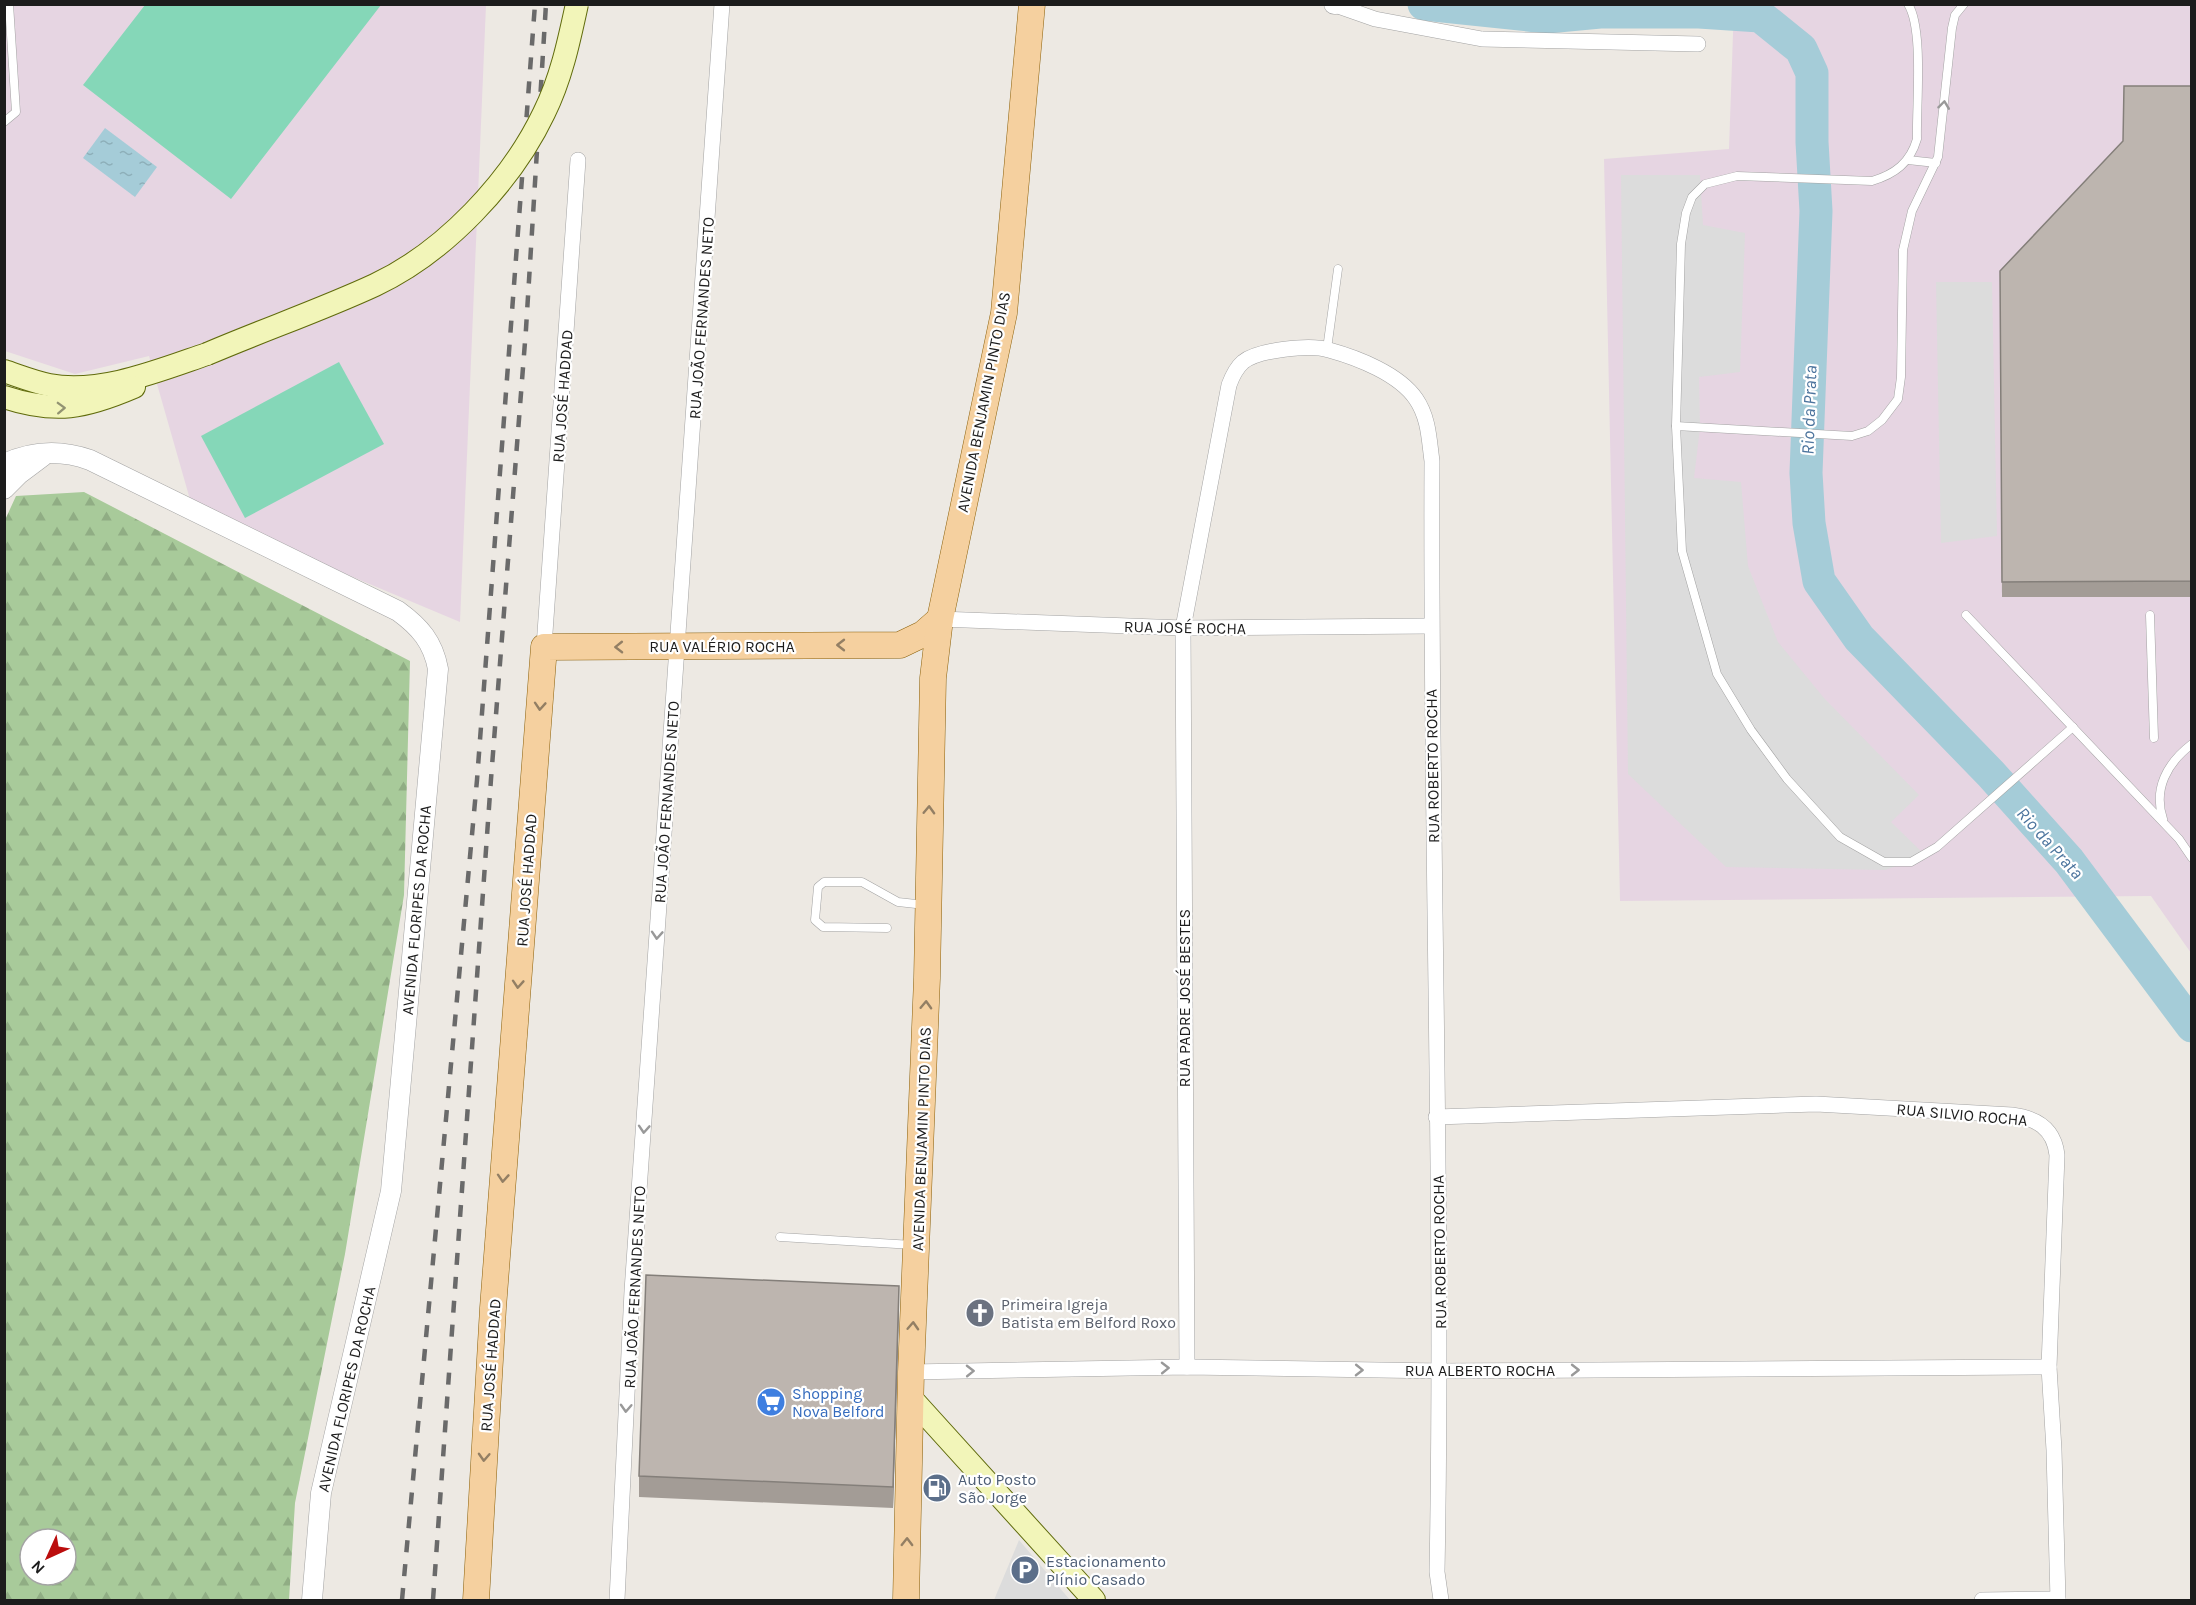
<svg xmlns="http://www.w3.org/2000/svg" width="2196" height="1605" font-family="Karla,sans-serif">
<style>
.industrial{fill:#e6d5e2}
.forest{fill:url(#forest-firs);fill-rule:evenodd}
.pitch{fill:#85d7b8}
.parking{fill:#dcdcdc}
.water{fill:url(#water-ripples)}
.lines{fill:none;stroke-linecap:round;stroke-linejoin:round}
.river{stroke:#a5ccd8;stroke-width:33}
.service-casing{stroke:#a3a3a3;stroke-width:9}
.minor-casing{stroke:#a3a3a3;stroke-width:16}
.tertiary-casing{stroke:#a3a3a3;stroke-width:21}
.secondary-casing{stroke:#606b0c;stroke-width:24}
.primary-casing{stroke:#8b600a;stroke-width:27}
.service{stroke:#fff;stroke-width:8}
.minor{stroke:#fff;stroke-width:15}
.tertiary{stroke:#fff;stroke-width:20}
.secondary{stroke:#f2f5b9;stroke-width:22}
.primary{stroke:#f5d09f;stroke-width:26}
.rail{stroke:#6a6a6a;stroke-width:4.5;stroke-dasharray:12 12;stroke-linecap:butt}
.secondary-bridge-casing{stroke:#606b0c;stroke-width:24;stroke-linecap:butt}
.secondary-bridge{stroke:#f2f5b9;stroke-width:22}
.wall{fill:#a39c96}
.shaded-wall{fill:#847f7a}
.building{fill:#bdb5af;stroke:#847f7a;stroke-width:1.5}
.oneway{stroke:#999}
.oneway2{stroke:#929372}
.oneway3{stroke:#937f64}
.labels{text-anchor:middle;stroke-width:4.5;stroke-linejoin:round;paint-order:stroke}
.street-label{font-size:16px;fill:#1c1c1c;stroke:#fff}
.worship-label{font-size:16px;fill:#5b616d;stroke:#fff;text-anchor:start}
.shop-label{font-size:16px;fill:#366cbe;stroke:#fff;text-anchor:start}
.service-label{font-size:16px;fill:#4e5e75;stroke:#fff;text-anchor:start}
.water-label{font-size:18px;font-style:italic;fill:#4d759e;stroke:#fff}
</style>
<defs>
<pattern id="forest-firs" width="22" height="20" patternUnits="userSpaceOnUse" patternTransform="scale(1.5)"><rect width="22" height="20" fill="#a8ca9a"/><path d="M5 1l3.5 6h-7zM16 11l3.5 6h-7z" fill="#90ad84"/></pattern>
<pattern id="water-ripples" width="26" height="14" patternUnits="userSpaceOnUse" patternTransform="scale(1.5)"><rect width="26" height="14" fill="#a5ccd8"/><path d="M2 4q2-2 4 0t4 0M15 11q2-2 4 0t4 0" fill="none" stroke="#8dafb9"/></pattern>
</defs>
<rect width="100%" height="100%" fill="#ede9e3"/>
<!-- industrial -->
<g class="industrial">
<polygon points="2119,4 2191,6 2191,953 2151,896 1620,901 1604,159 1729,149 1734,5"/>
<polygon points="5,5 486,5 460,622 193,510 149,356 75,374 5,351"/>
</g>
<!-- forest -->
<path class="forest" d="M84,492L410,661L404,895L345,1254L295,1503L289,1600H5V520L16,496ZM30,1539H66V1575H30Z"/>
<!-- pitch -->
<g class="pitch">
<polygon points="145,5 145,4 381,5 231,199 83,85"/>
<polygon points="339,362 384,444 245,518 201,436"/>
</g>
<!-- parking -->
<g class="parking">
<polygon points="1621,175 1700,175 1703,225 1745,233 1740,372 1699,377 1700,428 1694,478 1741,482 1748,566 1778,642 1824,698 1919,795 1891,822 1926,856 1885,870 1726,867 1628,774"/>
<polygon points="1936,282 1992,282 1997,536 1941,543"/>
<polygon points="1019,1540 1070,1600 994,1600"/>
</g>
<!-- water -->
<polygon class="water" points="105,128 157,167 135,197 83,158"/>
<g class="lines">
<!-- river -->
<polyline class="river" points="1424,4 1547,17 1600,12 1699,12 1760,16 1801,49 1812,73 1812,142 1816,211 1806,473 1809,523 1819,581 1859,638 1991,774 2069,861 2192,1026"/>
<!-- service casing -->
<g class="service-casing">
<g id="service">
<path d="M1908,4C1924,29 1916,107 1917,139C1910,163 1895,174 1872,181L1737,176L1705,184L1692,197L1686,213L1681,244L1676,426L1682,551L1717,674L1751,730L1787,779L1840,837L1884,862H1911L1937,847L2073,727"/>
<polyline points="4,122 16,112 9,4"/>
<polyline points="1908,160 1936,163"/>
<polyline points="1327,349 1338,269"/>
<polyline points="1676,426 1852,436 1868,431 1882,420 1898,399 1901,377 1903,250 1912,211 1938,157 1952,28 1955,15 1964,4"/>
<polyline points="1966,615 2179,839 2192,858"/>
<polyline points="2150,615 2154,738"/>
<path d="M2163,819C2153,789 2167,763 2192,744"/>
<polyline points="887,928 823,927 815,920 818,887 824,882 862,882 898,902 925,905"/>
<polyline points="780,1237 913,1245"/>
</g>
</g>
<!-- minor casing -->
<g class="minor-casing">
<g id="minor">
<polyline points="1335,5 1375,19 1482,39 1698,44"/>
<polyline points="940,619 1183,628 1431,626"/>
<polyline points="544,647 578,160"/>
<path d="M1436,1117L1816,1104L2012,1115C2036,1118 2054,1128 2057,1155L2049,1367L2054,1450L2058,1600"/>
<path d="M1187,1367L1183,628L1229,385C1232,377 1236,368 1243,362C1258,350 1310,344 1329,350C1358,358 1399,374 1416,399C1429,418 1429,440 1432,461C1430,832 1444,1202 1437,1572L1441,1600"/>
<polyline points="911,1372 1187,1367 1441,1371 2049,1367"/>
<polyline points="617,1600 632,1291 722,4"/>
<polyline points="1982,1600 2058,1599"/>
</g>
</g>
<!-- tertiary casing -->
<g class="tertiary-casing">
<g id="tertiary">
<polyline points="1334,4 1336,4"/>
<path d="M4,464C32,451 62,450 90,460L398,611C420,627 433,642 438,669L391,1191L321,1493L312,1600"/>
<polyline points="4,489 19,474 43,456"/>
</g>
</g>
<!-- secondary casing -->
<g class="secondary-casing">
<g id="secondary">
<path d="M4,371C19,376 34,382 49,385C100,395 160,370 207,354"/>
<path d="M4,397C56,414 85,408 134,387"/>
<polyline points="911,1398 1094,1600"/>
</g>
</g>
<!-- primary casing -->
<g class="primary-casing">
<g id="primary">
<polyline points="476,1600 493,1308 544,647 900,645 923,634 940,619"/>
<polyline points="906,1600 911,1372 927,978 933,678 940,619 1004,313 1032,4"/>
</g>
</g>
<!-- service -->
<use href="#service" class="service"/>
<!-- minor -->
<use href="#minor" class="minor"/>
<!-- tertiary -->
<use href="#tertiary" class="tertiary"/>
<!-- secondary -->
<use href="#secondary" class="secondary"/>
<!-- primary -->
<use href="#primary" class="primary"/>
<!-- rail -->
<g class="rail">
<polyline points="402,1600 477,780 535,4"/>
<polyline points="433,1600 491,779 526,329 546,4"/>
</g>
<!-- secondary-bridge casing -->
<g class="secondary-bridge-casing">
<path id="secondary-bridge" d="M207,354C263,330 321,310 375,285C445,252 511,182 544,113C561,79 569,41 577,4"/>
</g>
<!-- secondary-bridge -->
<use href="#secondary-bridge" class="secondary-bridge"/>
</g>
<!-- wall -->
<g class="wall">
<polygon points="2192,86 2192,597 2002,597 2000,271"/>
<polygon points="899,1307 893,1508 639,1497 639,1476"/>
</g>
<!-- shaded-wall -->
<polygon class="shaded-wall" points="899,1286 899,1307 893,1508 893,1487"/>
<!-- building -->
<g class="building">
<polygon points="2124,86 2192,86 2192,581 2002,582 2000,271 2123,141"/>
<polygon points="646,1275 899,1286 893,1487 639,1476"/>
</g>
<!-- one-way arrows -->
<defs><path id="oneway-chevron" d="M-2-3.5L2.5 0L-2 3.5" fill="none" stroke-width="1.6" stroke-linecap="round" stroke-linejoin="round" transform="scale(1.5)"/></defs>
<g class="oneway">
<use href="#oneway-chevron" transform="translate(1944 105) rotate(-83)"/>
<use href="#oneway-chevron" transform="translate(657 935) rotate(94)"/>
<use href="#oneway-chevron" transform="translate(644 1129) rotate(94)"/>
<use href="#oneway-chevron" transform="translate(1165 1368) rotate(-1)"/>
<use href="#oneway-chevron" transform="translate(1359 1370) rotate(1)"/>
<use href="#oneway-chevron" transform="translate(1575 1370)"/>
<use href="#oneway-chevron" transform="translate(970 1371) rotate(-1)"/>
<use href="#oneway-chevron" transform="translate(626 1408) rotate(93)"/>
</g>
<use class="oneway2" href="#oneway-chevron" transform="translate(61 408) rotate(-2)"/>
<g class="oneway3">
<use href="#oneway-chevron" transform="translate(841 645) rotate(180)"/>
<use href="#oneway-chevron" transform="translate(619 647) rotate(179)"/>
<use href="#oneway-chevron" transform="translate(540 706) rotate(94)"/>
<use href="#oneway-chevron" transform="translate(929 810) rotate(-88)"/>
<use href="#oneway-chevron" transform="translate(518 984) rotate(94)"/>
<use href="#oneway-chevron" transform="translate(926 1005) rotate(-88)"/>
<use href="#oneway-chevron" transform="translate(503 1178) rotate(94)"/>
<use href="#oneway-chevron" transform="translate(913 1326) rotate(-87)"/>
<use href="#oneway-chevron" transform="translate(484 1457) rotate(93)"/>
<use href="#oneway-chevron" transform="translate(907 1542) rotate(-89)"/>
</g>
<!-- icons -->
<defs>
<g id="church-disc" transform="scale(1.5)"><circle r="9.5" fill="#6b7280" stroke="#fff"/><path d="M-1.2-6h2.4v3.5h3.3v2.4h-3.3V6h-2.4V-.1h-3.3v-2.4h3.3Z" fill="#fff"/></g>
<g id="supermarket-disc" transform="scale(1.5)"><circle r="9.5" fill="#3f7fe0" stroke="#fff"/><path d="M-6-5.5h2.5l.6 2H6L4.5 2H-2.5L-4.4-4H-6ZM-1.5 3.2a1.3 1.3 0 1 0 .1 0ZM3 3.2a1.3 1.3 0 1 0 .1 0Z" fill="#fff"/></g>
<g id="fuel-disc" transform="scale(1.5)"><circle r="9.5" fill="#5c6f8a" stroke="#fff"/><path d="M-5.5-6h7V0h2V4h1.3V-2.5L3-4.5l.8-.8L6-3V5H2.5V1h-1V6h-7ZM-4.2-4.7v3.2H.2V-4.7Z" fill="#fff"/></g>
<g id="parking-disc" transform="scale(1.5)"><circle r="9.5" fill="#5c6f8a" stroke="#fff"/><path d="M-3.5-5.5H1a3.5 3.5 0 0 1 0 7H-1V5.5H-3.5ZM-1-3.4V-.6H.8a1.4 1.4 0 0 0 0-2.8Z" fill="#fff"/></g>
</defs>
<g fill-rule="evenodd">
<use href="#church-disc" x="980" y="1313"/>
<use href="#supermarket-disc" x="771" y="1402"/>
<use href="#fuel-disc" x="937" y="1488"/>
<use href="#parking-disc" x="1025" y="1570"/>
</g>
<g class="labels">
<!-- street labels -->
<g class="street-label">
<text transform="translate(701 318) rotate(-86)" y="6">RUA JOÃO FERNANDES NETO</text>
<text transform="translate(562 396) rotate(-86)" y="6">RUA JOSÉ HADDAD</text>
<text transform="translate(983 402) rotate(-79)" y="6">AVENIDA BENJAMIN PINTO DIAS</text>
<text transform="translate(1185 627) rotate(1)" y="6">RUA JOSÉ ROCHA</text>
<text x="722" y="652">RUA VALÉRIO ROCHA</text>
<text transform="translate(1432 766) rotate(-91)" y="6">RUA ROBERTO ROCHA</text>
<text transform="translate(666 802) rotate(-86)" y="6">RUA JOÃO FERNANDES NETO</text>
<text transform="translate(526 880) rotate(-86)" y="6">RUA JOSÉ HADDAD</text>
<text transform="translate(416 910) rotate(-85)" y="6">AVENIDA FLORIPES DA ROCHA</text>
<text transform="translate(1184 998) rotate(-90)" y="6">RUA PADRE JOSÉ BESTES</text>
<text transform="translate(1962 1114) rotate(5)" y="6">RUA SILVIO ROCHA</text>
<text transform="translate(921 1139) rotate(-88)" y="6">AVENIDA BENJAMIN PINTO DIAS</text>
<text transform="translate(1439 1252) rotate(-91)" y="6">RUA ROBERTO ROCHA</text>
<text transform="translate(634 1287) rotate(-87)" y="6">RUA JOÃO FERNANDES NETO</text>
<text transform="translate(490 1365) rotate(-86)" y="6">RUA JOSÉ HADDAD</text>
<text x="1480" y="1376">RUA ALBERTO ROCHA</text>
<text transform="translate(346 1389) rotate(-77)" y="6">AVENIDA FLORIPES DA ROCHA</text>
</g>
<!-- worship labels -->
<g class="worship-label">
<text x="1001" y="1310">Primeira Igreja<tspan x="1001" dy="18">Batista em Belford Roxo</tspan></text>
</g>
<!-- shop labels -->
<g class="shop-label">
<text x="792" y="1399">Shopping<tspan x="792" dy="18">Nova Belford</tspan></text>
</g>
<!-- service labels -->
<g class="service-label">
<text x="958" y="1485">Auto Posto<tspan x="958" dy="18">São Jorge</tspan></text>
<text x="1046" y="1567">Estacionamento<tspan x="1046" dy="18">Plínio Casado</tspan></text>
</g>
<!-- water labels -->
<g class="water-label">
<text transform="translate(1809 410) rotate(-88)" y="6">Rio da Prata</text>
<text transform="translate(2050 843) rotate(48)" y="6">Rio da Prata</text>
</g>
</g>
<!-- border -->
<rect width="2196" height="1605" fill="none" stroke="#1c1c1c" stroke-width="12"/>
<!-- north arrow -->
<g transform="translate(48 1557) rotate(225)"><circle r="28" fill="#ffffff" stroke="#a4a4a4" stroke-width="1.5"/>
<path d="M0-4.5L10 22L0 15L-10 22Z" fill="#bb0d0d"/>
<text y="-9" font-size="16" font-weight="bold" text-anchor="middle" fill="#1c1c1c">N</text>
</g>
</svg>
